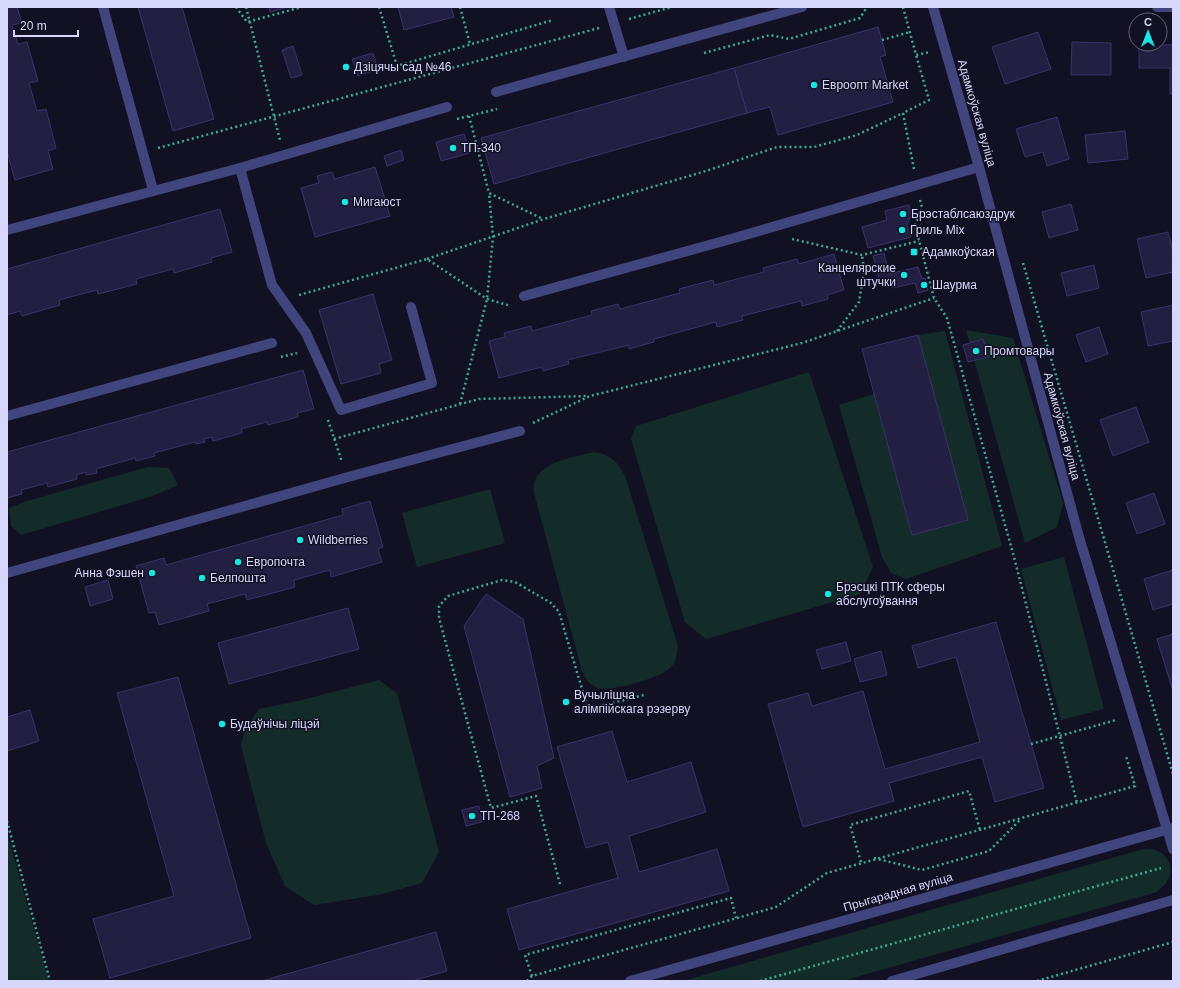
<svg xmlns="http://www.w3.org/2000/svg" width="1180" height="988" font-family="Helvetica,sans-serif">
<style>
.green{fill:#142c29}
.building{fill:#221f42;stroke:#38336c}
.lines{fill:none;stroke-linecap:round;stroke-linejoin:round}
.path{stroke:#3baa97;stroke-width:2.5;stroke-dasharray:2 3;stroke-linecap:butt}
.minor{stroke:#41457d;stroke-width:10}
.poi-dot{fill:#18e6e4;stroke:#121123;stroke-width:1.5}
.labels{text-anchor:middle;stroke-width:3;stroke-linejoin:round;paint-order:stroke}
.poi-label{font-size:12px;fill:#d7d7fb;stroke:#121123;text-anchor:start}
.street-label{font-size:12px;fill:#d7d7fb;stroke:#121123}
</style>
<rect width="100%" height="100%" fill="#121123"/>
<!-- green -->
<g class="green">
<polygon points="966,330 1013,338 1063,503 1057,527 1025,543"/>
<polygon points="945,331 1002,546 906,579 891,573 882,557 839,405 874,394 912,535 968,520 918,335"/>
<polygon points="809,372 873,567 860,594 706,639 685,622 631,439 636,426"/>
<path d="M594,452C611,455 618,462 625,476L678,646C677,654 676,664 669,669C659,678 611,692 598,688C589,685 586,679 582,671L534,493C534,490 533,484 535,481C542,461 576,457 594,452Z"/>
<polygon points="148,467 169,468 178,485 153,496 21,535 11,526 9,508 27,501"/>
<polygon points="490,489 505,543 417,567 402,513"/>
<polygon points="1064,557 1104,709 1061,720 1021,569"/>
<polygon points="379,680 397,693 439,852 422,883 378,895 314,905 285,886 266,843 241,746 245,729 259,709 298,701"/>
<polygon points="7,833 49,981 7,981"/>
<path d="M1143,849C1147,849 1152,848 1155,850C1170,855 1175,870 1166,883C1164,886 1160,889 1157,892L842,981H683Z"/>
</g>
<!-- building -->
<g class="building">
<polygon points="7,7 17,7 22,23 12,25 18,44 27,42 38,81 29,83 37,111 46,109 56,148 48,151 53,169 15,180 7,151"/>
<polygon points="138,7 182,7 214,119 173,131"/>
<polygon points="269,7 285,7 285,8 270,12"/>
<polygon points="398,7 451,7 454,17 404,30"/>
<polygon points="878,27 886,55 880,57 893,102 778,135 770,107 747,113 734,68"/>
<polygon points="1038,32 1051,69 1005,84 992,47"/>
<polygon points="1072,42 1111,43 1111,75 1071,75"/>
<polygon points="1139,45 1173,45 1173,94 1170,94 1170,68 1139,68"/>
<polygon points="293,46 302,75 291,78 282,50"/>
<polygon points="373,53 378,69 358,76 352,59"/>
<polygon points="734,68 747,113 494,184 481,138"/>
<polygon points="1057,117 1069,159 1047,166 1043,152 1025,157 1016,129"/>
<polygon points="1125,131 1128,159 1088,163 1085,135"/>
<polygon points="464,134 470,153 441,161 436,142"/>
<polygon points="401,150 404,160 387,166 384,156"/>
<polygon points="375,167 390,216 315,237 301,188 319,183 317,176 332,172 335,179"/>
<polygon points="1071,204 1078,230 1049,238 1042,212"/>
<polygon points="909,205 911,215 907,225 911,237 868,248 862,227 887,220 885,211"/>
<polygon points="220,209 232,252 211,258 212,262 174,273 173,269 136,279 137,284 98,294 97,290 59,300 60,305 22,316 20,311 7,315 7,269"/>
<polygon points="1168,232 1173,251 1173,272 1146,278 1137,239"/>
<polygon points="884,253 889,274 918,267 922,279 925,278 928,290 918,293 915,283 893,288 890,279 880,282 873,256"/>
<polygon points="834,254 844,290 827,295 828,299 802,306 801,301 742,316 743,320 717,327 716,322 654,339 654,342 629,349 629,345 568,360 569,364 543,371 542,367 499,378 489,341 505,337 504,333 531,326 532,331 592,315 591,311 618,304 620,309 680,293 679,289 713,280 714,285 764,272 763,268 797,259 799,264"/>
<polygon points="1094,265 1099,288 1067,296 1061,273"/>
<polygon points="373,294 392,360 379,364 381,373 341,384 319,310"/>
<polygon points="1173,305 1173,341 1148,346 1141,312"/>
<polygon points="1099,327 1108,354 1086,362 1076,335"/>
<polygon points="918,335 968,520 912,535 862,349"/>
<polygon points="983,339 988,357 968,362 963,345"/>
<polygon points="303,370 314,409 297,413 298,417 268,425 267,422 241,429 242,433 213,441 212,437 204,439 205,442 196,444 195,442 154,453 155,456 136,461 135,458 96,469 97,473 86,475 86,472 76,475 77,479 48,487 47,483 21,490 22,494 7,498 7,452"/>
<polygon points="1136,407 1149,442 1113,456 1100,420"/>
<polygon points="1154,493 1165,524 1137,534 1126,503"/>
<polygon points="370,501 383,547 378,549 382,562 331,577 330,570 294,580 295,587 247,600 245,594 207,604 209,611 159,625 155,612 149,613 136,566 164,558 166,565 343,515 342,509"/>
<polygon points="1173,570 1173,604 1153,610 1144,579"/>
<polygon points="108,580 113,599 90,606 85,587"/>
<polygon points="486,594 523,619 554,758 537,766 542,788 510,797 464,626"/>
<polygon points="348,608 359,649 229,684 218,643"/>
<polygon points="996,622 1044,788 995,802 982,757 889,783 894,801 803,827 768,704 808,693 812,706 863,691 885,769 980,742 956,657 918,668 912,646"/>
<polygon points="1173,634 1173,691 1157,639"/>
<polygon points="846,642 851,661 822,669 816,650"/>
<polygon points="881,651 887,675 860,682 854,659"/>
<polygon points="178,677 251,938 110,978 93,919 174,896 117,693"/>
<polygon points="30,710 39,741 7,751 7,717"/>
<polygon points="612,731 627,782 691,762 706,812 629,836 639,872 717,849 729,891 519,950 507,909 618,878 608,842 586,848 557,747"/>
<polygon points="479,806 482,822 466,826 462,810"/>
<polygon points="436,932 447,971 412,981 265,981 265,980"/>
</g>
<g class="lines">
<!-- path -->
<g class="path">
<polyline points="236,7 247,22 302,7"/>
<polyline points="246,7 280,140"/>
<polyline points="379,7 397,66 553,20"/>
<polyline points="460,7 470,44"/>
<polyline points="903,7 916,55 930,52"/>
<polyline points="629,19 672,7"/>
<polyline points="882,40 910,32"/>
<polyline points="704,53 770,35 789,39 860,18 867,7"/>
<polyline points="469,116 489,193 543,219"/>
<polyline points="457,119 497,109"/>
<polyline points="158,148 599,28"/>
<polyline points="914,169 903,113 929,100 916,55"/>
<polyline points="920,200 922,208 915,225 934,298 947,318 1014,557 1077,803"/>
<polyline points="792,239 862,255 919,241"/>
<polyline points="427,259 544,219 706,171 777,147 814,147 857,135 903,113"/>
<polyline points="1023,263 1173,774"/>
<polyline points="299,295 427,259 487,299 511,306"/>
<polyline points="837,331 859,302 864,270 862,255"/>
<polyline points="281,357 297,353"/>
<polyline points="460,404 487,299 493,237 489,193"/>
<polyline points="328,420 342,462"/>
<polyline points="533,423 590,396 802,343 934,298"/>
<polyline points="334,439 479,399 588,396"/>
<polyline points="1031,744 1116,720"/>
<polyline points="7,821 50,981"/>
<polyline points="874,858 922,870 989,851 1020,820"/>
<polyline points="861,862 850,825 969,791 980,830"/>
<polyline points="560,884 536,796 491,808 439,618 439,606 448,596 502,580 515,582 551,603 559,612 588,709 644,695"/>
<polyline points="532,976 525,955 731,898 736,918"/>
<polyline points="527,981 532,976 776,907 827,873 1135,786 1126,756"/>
<polyline points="760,981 1161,868"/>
<polyline points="1037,981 1173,942"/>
</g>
<!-- minor -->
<g class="minor">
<polyline points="103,7 153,190"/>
<polyline points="609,7 624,57"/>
<polyline points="933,7 979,167 1079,537 1173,849"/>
<polyline points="1157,7 1173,7"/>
<polyline points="496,92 802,7"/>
<polyline points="240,168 272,285 306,333 341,410 432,383 411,307"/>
<polyline points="7,230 240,168 447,107"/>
<polyline points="524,296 731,239 979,167"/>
<polyline points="7,416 272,343"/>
<polyline points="7,573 348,477 520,431"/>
<polyline points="630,981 1173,828"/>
<polyline points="892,981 1173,900"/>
</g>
</g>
<!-- markers -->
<g class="poi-dot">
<circle cx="346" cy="67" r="4"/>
<circle cx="814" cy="85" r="4"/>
<circle cx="453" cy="148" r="4"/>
<circle cx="345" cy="202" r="4"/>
<circle cx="903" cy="214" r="4"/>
<circle cx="902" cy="230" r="4"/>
<rect x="910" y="248" width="8" height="8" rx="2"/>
<circle cx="904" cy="275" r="4"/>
<circle cx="924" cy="285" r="4"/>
<circle cx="976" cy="351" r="4"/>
<circle cx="300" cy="540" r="4"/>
<circle cx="238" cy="562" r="4"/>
<circle cx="152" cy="573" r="4"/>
<circle cx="202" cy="578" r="4"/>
<circle cx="828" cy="594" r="4"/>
<circle cx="566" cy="702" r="4"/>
<circle cx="222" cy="724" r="4"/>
<circle cx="472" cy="816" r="4"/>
</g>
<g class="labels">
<!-- poi labels -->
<g class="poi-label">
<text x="354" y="71">Дзіцячы сад №46</text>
<text x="822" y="89">Евроопт Market</text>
<text x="461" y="152">ТП-340</text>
<text x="353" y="206">Мигаюст</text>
<text x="911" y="218">Брэстаблсаюздрук</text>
<text x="910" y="234">Гриль Mix</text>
<text x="922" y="256">Адамкоўская</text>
<text x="896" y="272" text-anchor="end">Канцелярские<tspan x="896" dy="14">штучки</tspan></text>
<text x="932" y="289">Шаурма</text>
<text x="984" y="355">Промтовары</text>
<text x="308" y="544">Wildberries</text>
<text x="246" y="566">Европочта</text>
<text x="144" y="577" text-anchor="end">Анна Фэшен</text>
<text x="210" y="582">Белпошта</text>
<text x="836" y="591">Брэсцкі ПТК сферы<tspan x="836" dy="14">абслугоўвання</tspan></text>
<text x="574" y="699">Вучылішча<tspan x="574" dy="14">алімпійскага рэзерву</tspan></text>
<text x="230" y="728">Будаўнічы ліцэй</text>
<text x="480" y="820">ТП-268</text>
</g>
<!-- street labels -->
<g class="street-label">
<text transform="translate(977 113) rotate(74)" y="4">Адамкоўская вуліца</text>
<text transform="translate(1062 426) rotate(75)" y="4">Адамкоўская вуліца</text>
<text transform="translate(898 892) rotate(-16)" y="4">Прыгарадная вуліца</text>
</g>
</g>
<!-- border -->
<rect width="1180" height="988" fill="none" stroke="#d7d7fb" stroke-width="16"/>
<!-- north arrow -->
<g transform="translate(1148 32)"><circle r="19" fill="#121123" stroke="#616079"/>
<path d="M0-3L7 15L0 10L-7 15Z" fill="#18e6e4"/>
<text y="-6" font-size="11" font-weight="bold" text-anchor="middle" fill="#d7d7fb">С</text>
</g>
<!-- scale -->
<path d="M14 30v6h64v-6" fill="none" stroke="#d7d7fb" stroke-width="2"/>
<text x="20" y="30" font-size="12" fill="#d7d7fb" stroke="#121123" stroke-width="3" paint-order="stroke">20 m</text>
</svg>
